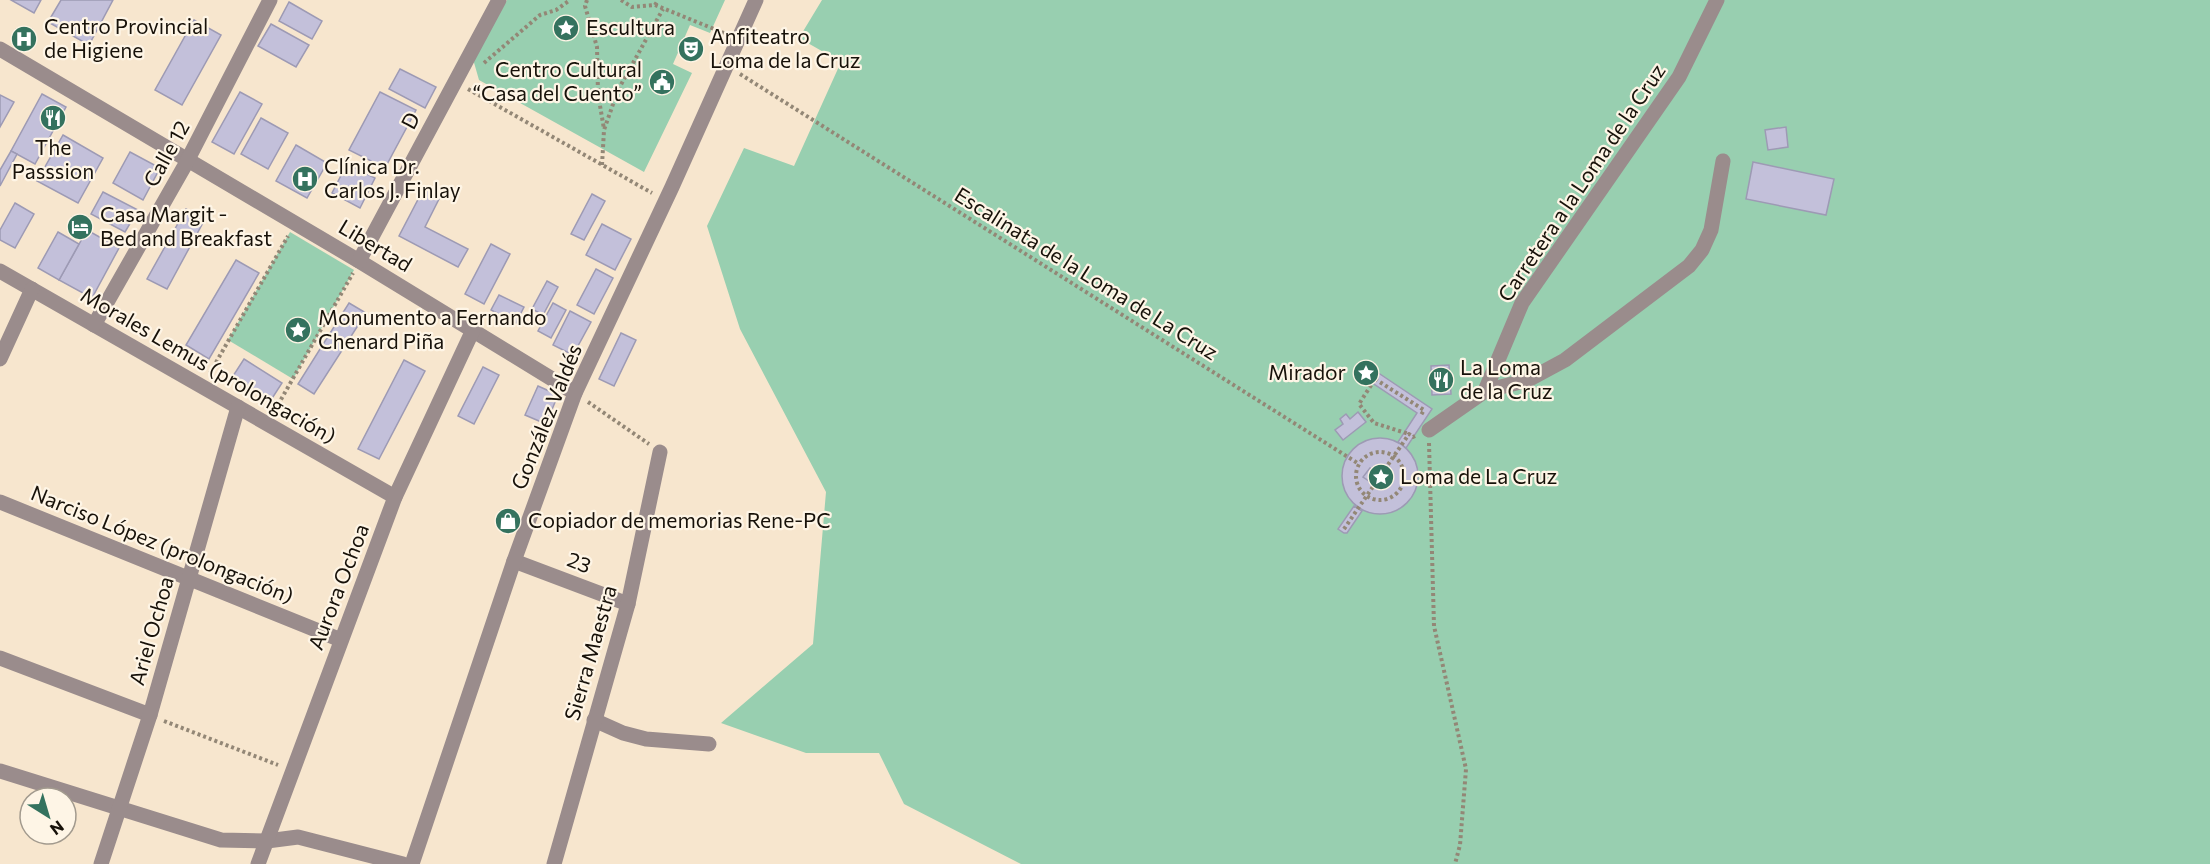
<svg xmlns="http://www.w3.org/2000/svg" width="2210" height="864" font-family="Commissioner,sans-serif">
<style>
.green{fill:#98cfb0}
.building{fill:#c3c0da;stroke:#9d9ab4;stroke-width:1.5}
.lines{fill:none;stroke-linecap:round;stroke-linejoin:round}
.path{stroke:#938776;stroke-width:4;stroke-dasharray:3 3;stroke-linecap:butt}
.minor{stroke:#9a8c8c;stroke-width:15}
.labels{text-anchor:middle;stroke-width:4.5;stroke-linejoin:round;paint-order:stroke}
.poi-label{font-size:21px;fill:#171109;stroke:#fef5e6;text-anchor:start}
.street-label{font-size:21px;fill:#171109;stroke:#fef5e6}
</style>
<rect width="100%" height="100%" fill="#f7e6ce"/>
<!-- green -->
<g class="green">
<polygon points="507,0 725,0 710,33 690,25 673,64 692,73 644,172 479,80 473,59"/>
<polygon points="822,0 2210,0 2210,864 1021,864 904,804 879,753 806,753 721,723 813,644 826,492 740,329 707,226 744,148 794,166 841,62 799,38"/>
<polygon points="290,232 354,270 293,379 228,340"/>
</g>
<!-- building -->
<g class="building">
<polygon points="11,0 41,0 34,13"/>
<polygon points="61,0 113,0 89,45 48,22"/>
<polygon points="289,2 322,21 312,39 279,21"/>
<polygon points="194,20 221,35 182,105 155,90"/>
<polygon points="271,24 309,45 296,67 258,46"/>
<polygon points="400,69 436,87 425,108 389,89"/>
<polygon points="240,92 262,104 234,154 212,142"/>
<polygon points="380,92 416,110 385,168 349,150"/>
<polygon points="42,94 66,107 35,164 11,151"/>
<polygon points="0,95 14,102 0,127"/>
<polygon points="261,118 288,133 268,169 241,154"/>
<polygon points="1786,127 1788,147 1768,150 1765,130"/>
<polygon points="63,135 103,158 78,203 37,181"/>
<polygon points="296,145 327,163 307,198 276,181"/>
<polygon points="11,151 17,154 0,186 0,170"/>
<polygon points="130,152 160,168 143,200 113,183"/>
<polygon points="1753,162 1834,179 1826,215 1746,199"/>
<polygon points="347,164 375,178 360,208 332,193"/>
<polygon points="424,188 440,197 425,227 468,249 458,267 399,236"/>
<polygon points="103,192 138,210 125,232 91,214"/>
<polygon points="592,194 605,201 584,240 571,234"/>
<polygon points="15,203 34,214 15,248 0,240 0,230"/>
<polygon points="186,209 205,219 167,289 147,279"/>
<polygon points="602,224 631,239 615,270 586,255"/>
<polygon points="87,230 119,248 92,298 59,280"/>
<polygon points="58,232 79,244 59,280 38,268"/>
<polygon points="491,244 510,254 484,304 465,294"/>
<polygon points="236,260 259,273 209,359 186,345"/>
<polygon points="596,269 613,278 594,314 577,305"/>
<polygon points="547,281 558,287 543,315 532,309"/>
<polygon points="499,295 524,307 516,323 491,310"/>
<polygon points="349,303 366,313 314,394 298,384"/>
<polygon points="553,303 566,310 551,338 538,331"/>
<polygon points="570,311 591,322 573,355 553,345"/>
<polygon points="621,333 636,340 614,386 599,379"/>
<polygon points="244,359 282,383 271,400 233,376"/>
<polygon points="404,360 425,371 379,459 358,449"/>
<polygon points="1449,365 1451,394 1432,395 1431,366"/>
<polygon points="1368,366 1432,409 1406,448 1398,442 1417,413 1362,376 1362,372"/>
<polygon points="483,367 499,375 474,424 458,416"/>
<polygon points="538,386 558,395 546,424 525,415"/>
<polygon points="1358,412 1366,422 1343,440 1335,430 1343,424 1340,419 1346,414 1350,419"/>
<circle cx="1380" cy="476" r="38"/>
<polygon points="1370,468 1379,473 1372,483 1363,477"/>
<polygon points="1354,506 1362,511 1347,533 1344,533 1338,529"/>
</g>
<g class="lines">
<!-- path -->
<g class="path">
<polyline points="587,0 585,6 597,47 598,94 604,129"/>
<polyline points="621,0 632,7 655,5 724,33"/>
<polyline points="655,5 658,0"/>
<polyline points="484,63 540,15 556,10 570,0"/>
<polyline points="740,74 1359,464"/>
<polyline points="468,89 652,193"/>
<polyline points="602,165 604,130 618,90 663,9"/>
<polyline points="210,373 288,236"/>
<polyline points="1366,373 1375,379 1359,404 1374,423 1409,434"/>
<polyline points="1375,379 1424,410 1421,415"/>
<polyline points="588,402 649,444"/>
<polyline points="275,410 353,273"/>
<polyline points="1429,443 1434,626 1466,769 1460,845 1455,864"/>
<circle cx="1380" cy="476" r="24"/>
<polyline points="1344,529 1409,434 1413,437 1415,436"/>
<polyline points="164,721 278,765"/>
</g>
<!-- minor -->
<g class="minor">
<polyline points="0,49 359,261 575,393"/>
<polyline points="359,261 499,0"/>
<polyline points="0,271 395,497"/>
<polyline points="94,325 184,167 270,0"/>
<polyline points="0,359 32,289"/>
<polyline points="1485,391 1522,303 1679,77 1717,0"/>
<polyline points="1429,430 1485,391 1528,380 1565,360 1689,266 1702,250 1711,230 1723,161"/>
<polyline points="0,502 341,640"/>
<polyline points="514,561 628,604"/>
<polyline points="0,658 150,715"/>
<polyline points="594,720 623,733 646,739 709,744"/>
<polyline points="0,771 221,840 267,841 298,837 403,864"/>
<polyline points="101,864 150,715 238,407"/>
<polyline points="258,864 395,497 473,330"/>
<polyline points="412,864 514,561 575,393 672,187 756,0"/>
<polyline points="554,864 628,604 660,452"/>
</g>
</g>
<!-- icons -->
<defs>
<g id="sight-disc" transform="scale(1.35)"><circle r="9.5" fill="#34725e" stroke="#fef5e6"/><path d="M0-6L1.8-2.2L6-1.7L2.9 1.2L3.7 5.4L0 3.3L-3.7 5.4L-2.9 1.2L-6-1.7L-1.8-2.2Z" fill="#fff"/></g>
<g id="hospital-disc" transform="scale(1.35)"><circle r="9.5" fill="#34725e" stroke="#fef5e6"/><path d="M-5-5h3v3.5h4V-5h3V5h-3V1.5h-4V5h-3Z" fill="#fff"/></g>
<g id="theatre-disc" transform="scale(1.35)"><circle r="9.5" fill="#34725e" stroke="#fef5e6"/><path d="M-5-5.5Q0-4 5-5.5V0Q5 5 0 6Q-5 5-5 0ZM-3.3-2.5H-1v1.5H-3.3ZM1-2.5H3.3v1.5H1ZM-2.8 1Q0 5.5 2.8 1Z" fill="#fff"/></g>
<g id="civic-disc" transform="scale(1.35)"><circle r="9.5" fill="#34725e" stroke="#fef5e6"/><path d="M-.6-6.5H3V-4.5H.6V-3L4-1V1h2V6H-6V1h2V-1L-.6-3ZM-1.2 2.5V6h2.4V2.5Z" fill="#fff"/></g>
<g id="restaurant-disc" transform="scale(1.35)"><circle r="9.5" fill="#34725e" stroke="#fef5e6"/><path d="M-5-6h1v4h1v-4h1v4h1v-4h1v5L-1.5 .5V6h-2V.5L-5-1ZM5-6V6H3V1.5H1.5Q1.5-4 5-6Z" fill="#fff"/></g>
<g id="hotel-disc" transform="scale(1.35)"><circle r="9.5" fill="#34725e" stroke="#fef5e6"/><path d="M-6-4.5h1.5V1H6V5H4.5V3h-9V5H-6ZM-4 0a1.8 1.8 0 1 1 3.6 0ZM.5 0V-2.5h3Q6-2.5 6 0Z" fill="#fff"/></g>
<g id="shop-disc" transform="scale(1.35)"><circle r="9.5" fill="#34725e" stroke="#fef5e6"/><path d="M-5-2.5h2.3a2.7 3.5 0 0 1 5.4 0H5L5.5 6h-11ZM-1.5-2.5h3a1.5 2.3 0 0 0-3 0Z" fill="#fff"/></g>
</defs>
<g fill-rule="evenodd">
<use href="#sight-disc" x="566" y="28"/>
<use href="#hospital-disc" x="24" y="39"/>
<use href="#theatre-disc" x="691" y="49"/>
<use href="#civic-disc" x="662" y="82"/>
<use href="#restaurant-disc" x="53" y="118"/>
<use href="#hospital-disc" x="305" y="179"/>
<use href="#hotel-disc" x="80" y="227"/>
<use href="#sight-disc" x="298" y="330"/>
<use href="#sight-disc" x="1366" y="373"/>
<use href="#restaurant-disc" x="1441" y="380"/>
<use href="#sight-disc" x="1381" y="477"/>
<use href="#shop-disc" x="508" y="521"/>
</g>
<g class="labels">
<!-- poi labels -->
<g class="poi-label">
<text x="44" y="34">Centro Provincial<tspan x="44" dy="24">de Higiene</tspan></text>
<text x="586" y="35">Escultura</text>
<text x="710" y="44">Anfiteatro<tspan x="710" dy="24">Loma de la Cruz</tspan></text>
<text x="642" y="77" text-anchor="end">Centro Cultural<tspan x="642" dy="24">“Casa del Cuento”</tspan></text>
<text x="53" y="155" text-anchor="middle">The<tspan x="53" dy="24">Passsion</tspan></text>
<text x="324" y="174">Clínica Dr.<tspan x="324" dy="24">Carlos J. Finlay</tspan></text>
<text x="100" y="222">Casa Margit -<tspan x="100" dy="24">Bed and Breakfast</tspan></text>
<text x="318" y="325">Monumento a Fernando<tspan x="318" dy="24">Chenard Piña</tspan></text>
<text x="1460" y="375">La Loma<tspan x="1460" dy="24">de la Cruz</tspan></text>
<text x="1346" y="380" text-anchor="end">Mirador</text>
<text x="1400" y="484">Loma de La Cruz</text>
<text x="528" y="528">Copiador de memorias Rene-PC</text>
</g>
<!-- street labels -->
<g class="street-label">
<text transform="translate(411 121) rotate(-62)" y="7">D</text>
<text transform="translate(167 154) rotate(-61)" y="7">Calle 12</text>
<text transform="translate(1582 183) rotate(-56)" y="7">Carretera a la Loma de la Cruz</text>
<text transform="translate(375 246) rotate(31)" y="7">Libertad</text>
<text transform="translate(1086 274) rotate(32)" y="7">Escalinata de la Loma de La Cruz</text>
<text transform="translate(208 366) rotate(30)" y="7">Morales Lemus (prolongación)</text>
<text transform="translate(547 417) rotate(-68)" y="7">González Valdés</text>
<text transform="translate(162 545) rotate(22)" y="7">Narciso López (prolongación)</text>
<text transform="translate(579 563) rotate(21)" y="7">23</text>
<text transform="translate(339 587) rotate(-69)" y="7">Aurora Ochoa</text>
<text transform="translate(152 631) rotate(-74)" y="7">Ariel Ochoa</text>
<text transform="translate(591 653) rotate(-74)" y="7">Sierra Maestra</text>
</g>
</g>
<!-- north arrow -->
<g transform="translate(48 816) rotate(143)"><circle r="28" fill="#fef5e6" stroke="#a29a8e" stroke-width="1.5"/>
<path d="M0-4.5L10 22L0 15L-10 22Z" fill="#34725e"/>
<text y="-9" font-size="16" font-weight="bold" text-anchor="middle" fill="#171109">N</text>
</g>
</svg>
